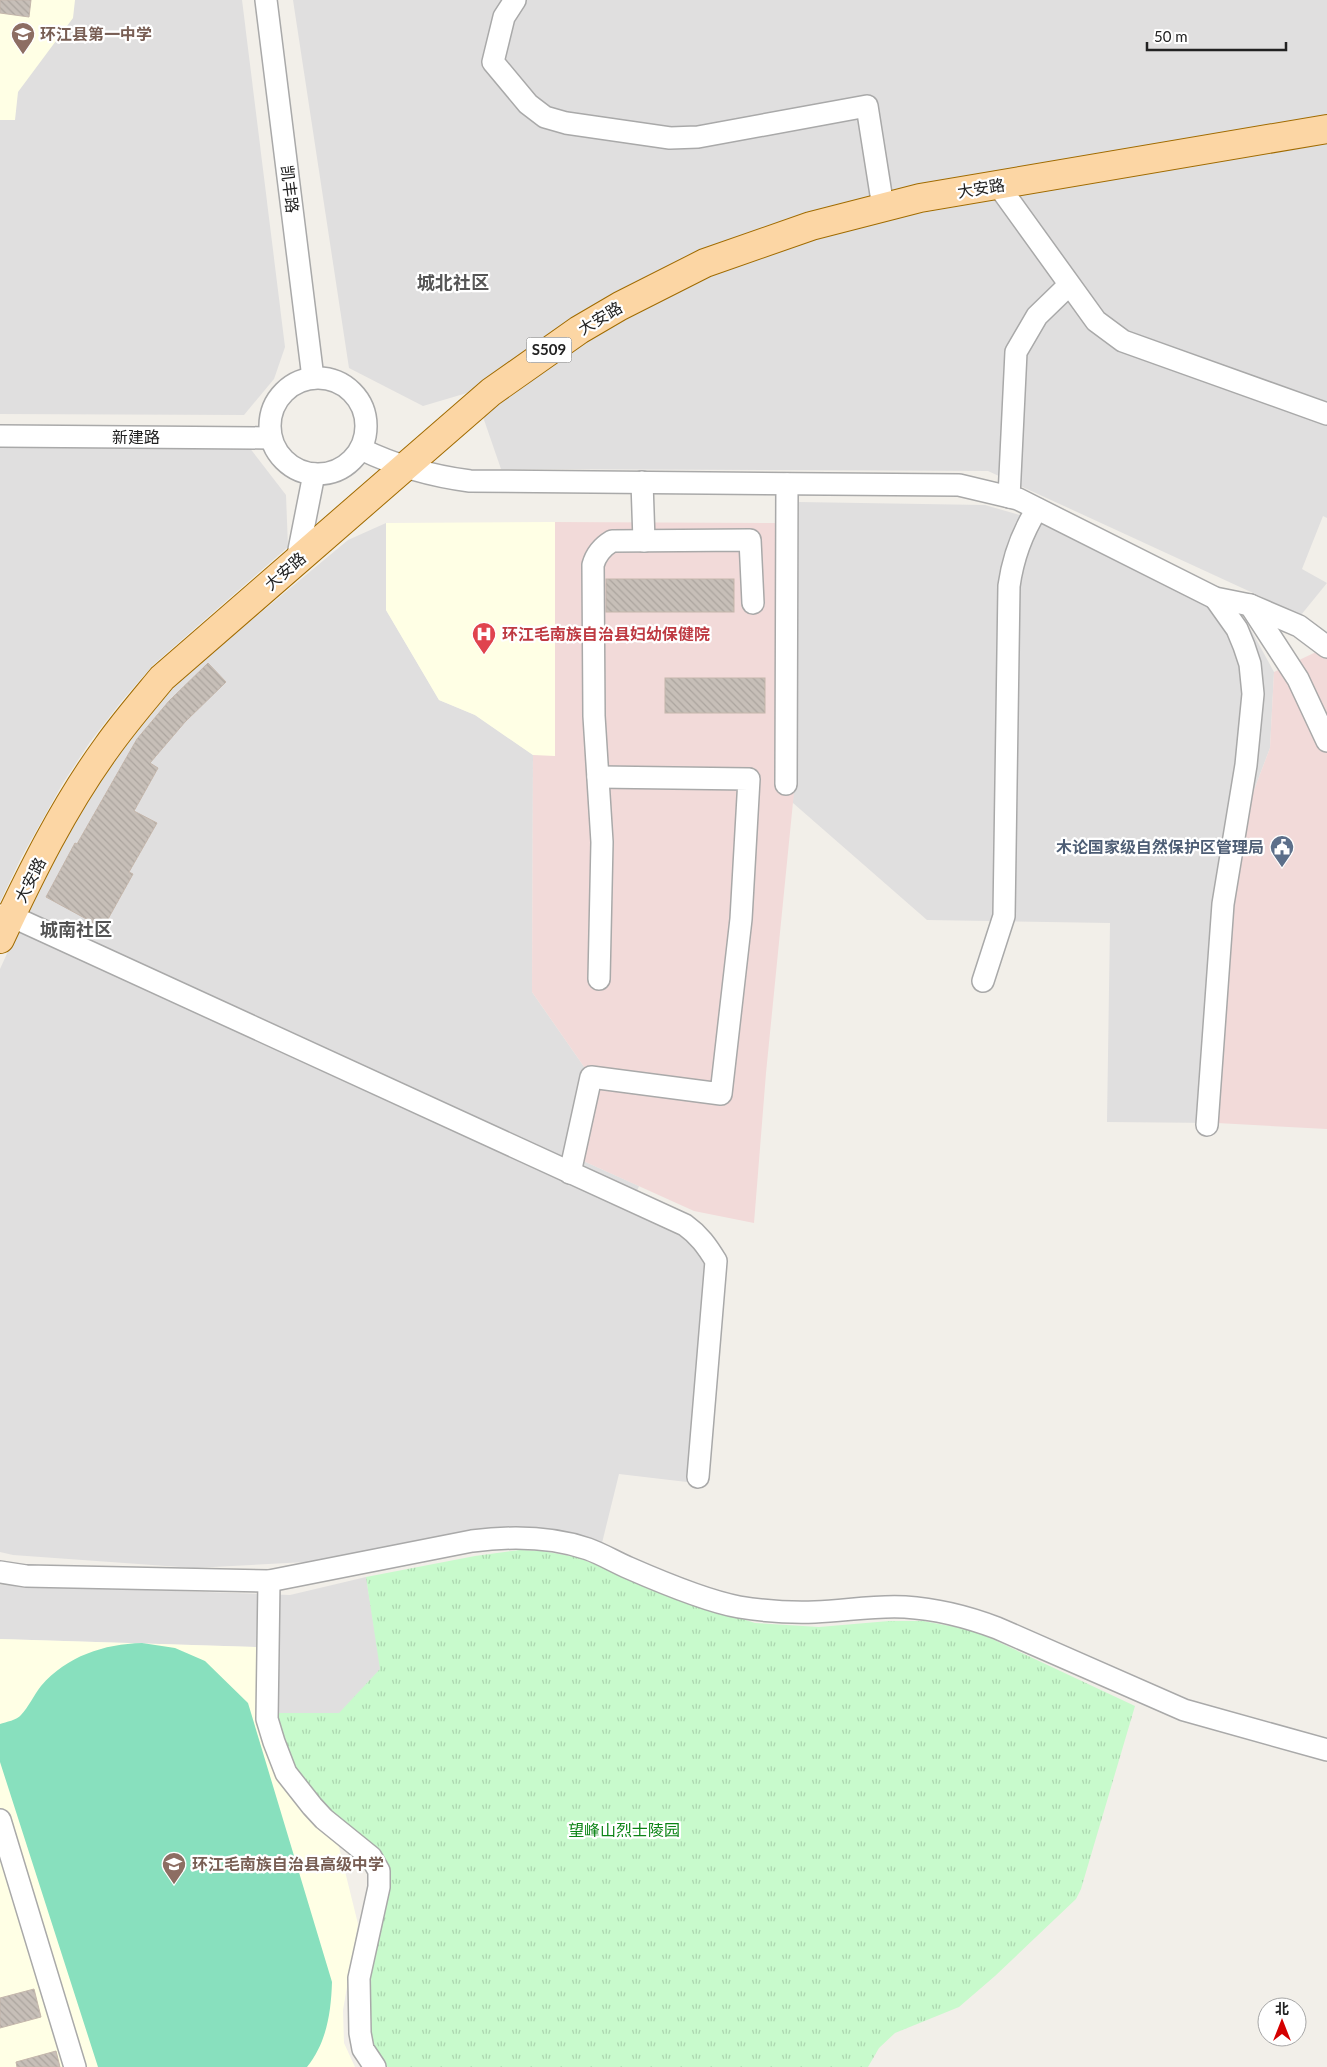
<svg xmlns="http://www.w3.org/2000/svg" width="1327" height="2067" font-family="Lato,'Noto Sans SC',sans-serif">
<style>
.residential{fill:#e0dfdf}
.commercial{fill:#f2dad9}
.education{fill:#ffffe5}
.park{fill:url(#park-tufts)}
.pitch{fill:#88e0be}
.building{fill:url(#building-back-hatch);stroke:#c4b6ab}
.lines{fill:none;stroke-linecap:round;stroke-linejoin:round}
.minor-casing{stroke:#a9a9a9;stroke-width:24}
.major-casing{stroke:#a06b00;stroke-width:30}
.minor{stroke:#fff;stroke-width:21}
.major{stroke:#fcd6a4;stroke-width:28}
.labels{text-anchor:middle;stroke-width:4.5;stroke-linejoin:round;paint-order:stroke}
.shield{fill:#fff;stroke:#646464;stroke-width:1}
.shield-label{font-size:15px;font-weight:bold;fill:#222}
.education-label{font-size:16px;font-weight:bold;fill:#785e54;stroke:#fff;text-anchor:start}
.street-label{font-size:16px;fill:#222;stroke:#fff}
.health-label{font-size:16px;font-weight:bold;fill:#be3a42;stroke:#fff;text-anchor:start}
.service-label{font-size:16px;font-weight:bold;fill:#4e5e75;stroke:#fff;text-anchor:end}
.park-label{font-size:16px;fill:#0c8416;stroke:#fff}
.neighbourhood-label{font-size:18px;font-weight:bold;fill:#555;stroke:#fff}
</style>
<defs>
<pattern id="park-tufts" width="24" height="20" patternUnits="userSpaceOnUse" patternTransform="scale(1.25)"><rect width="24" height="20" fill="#c8facc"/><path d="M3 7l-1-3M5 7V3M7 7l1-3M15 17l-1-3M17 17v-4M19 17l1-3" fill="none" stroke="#acd6af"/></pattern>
<pattern id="building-back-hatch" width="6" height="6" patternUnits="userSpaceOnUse" patternTransform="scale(1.25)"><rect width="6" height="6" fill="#c7bfb8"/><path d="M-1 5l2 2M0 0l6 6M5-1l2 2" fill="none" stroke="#aba49e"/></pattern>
</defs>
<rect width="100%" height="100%" fill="#f2efe9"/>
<!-- residential -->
<g class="residential">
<polygon points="0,0 242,0 285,347 274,379 244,415 0,414"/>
<polygon points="293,0 1327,0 1327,121 915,188 636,283 467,393 423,406 349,368"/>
<polygon points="1327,140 1327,518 1323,516 1302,569 1327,583 1301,615 988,471 501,469 482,414 571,352 617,323 694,279 844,227"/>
<polygon points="0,446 249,447 286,495 288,547 153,665 121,702 90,742 63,783 21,858 0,902"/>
<polygon points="799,502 985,505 1051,524 1246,621 1274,672 1270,748 1245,814 1217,1123 1107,1122 1110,923 927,920 793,803"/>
<polygon points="386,523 386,610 439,700 475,715 533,755 532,992 587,1071 570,1155 639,1186 630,1210 698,1244 709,1261 687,1482 619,1474 602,1543 498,1530 326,1561 194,1568 13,1555 0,1552 0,969 39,883 108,765 169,689 348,540"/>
<polygon points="366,1577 381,1669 339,1714 257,1713 257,1647 0,1639 0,1585 290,1595"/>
</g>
<!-- commercial -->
<g class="commercial">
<polygon points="555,522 777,523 779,791 794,792 766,1073 754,1223 694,1211 570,1155 587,1071 532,992 533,755 555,755"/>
<polygon points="1316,652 1327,658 1327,1129 1217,1123 1229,921 1245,814 1270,748 1274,672"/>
</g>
<!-- education -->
<g class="education">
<polygon points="0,0 75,0 73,18 18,92 15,120 0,120"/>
<polygon points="555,522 555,756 533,755 475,715 439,700 386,610 386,523"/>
<polygon points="0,1639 257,1647 257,1720 278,1778 339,1847 358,1924 343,2010 344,2043 355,2067 0,2067"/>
</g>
<!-- park -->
<polygon class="park" points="520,1550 542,1551 576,1557 700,1605 755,1623 819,1627 889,1621 923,1621 966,1629 988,1637 1135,1706 1081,1889 1076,1899 995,1976 959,2007 895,2033 879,2048 868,2067 388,2067 383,2064 373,2051 365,1998 389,1876 388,1865 383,1855 309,1792 286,1751 276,1713 339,1713 380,1669 366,1577 475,1556"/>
<!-- pitch -->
<path class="pitch" d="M142,1643L175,1648L205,1661L248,1703L332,1982C331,2012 327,2042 307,2067H98L0,1762V1724C6,1722 17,1720 21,1715C28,1708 34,1695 41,1686C67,1656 104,1644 142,1643Z"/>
<!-- building -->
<g class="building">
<polygon points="0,0 31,0 29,17 0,13"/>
<rect x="606" y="579" width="128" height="33"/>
<polygon points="208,663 226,682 185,722 150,763 158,768 134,811 157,823 129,872 133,874 103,928 46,897 75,843 77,844 137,739 169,701"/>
<rect x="665" y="678" width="100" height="35"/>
<polygon points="34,1989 41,2017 0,2028 0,1998"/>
<polygon points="56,2051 60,2067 17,2067 16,2062"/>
</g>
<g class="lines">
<!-- minor casing -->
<g class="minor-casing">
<g id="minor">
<polyline points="266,0 313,378"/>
<polyline points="515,0 504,17 493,62 528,104 545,117 566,123 670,138 698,137 867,106 883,207"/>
<polyline points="998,185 1096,321 1123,341 1327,414"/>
<circle cx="318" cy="426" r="48"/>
<polyline points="0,436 271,438"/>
<path d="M361,449C396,466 431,476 470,481L959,485L1018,499L1215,598L1250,605L1299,626L1327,647"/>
<polyline points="642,482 644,541"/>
<polyline points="1009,497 1016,352 1037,316 1069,285"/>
<polyline points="297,560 314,474"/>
<polyline points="1250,605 1298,679 1327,741"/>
<polyline points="786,784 787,484"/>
<path d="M0,915L11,916L685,1225C699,1235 707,1246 716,1261L698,1477"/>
<path d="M599,979L602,842L594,716L593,565C596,554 602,547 612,541L750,540L753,603"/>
<path d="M983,981L1004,916L1009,586C1013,557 1022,533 1037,509"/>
<polyline points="1207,1125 1223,904 1246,765 1253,694 1250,664 1244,646 1237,629 1215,598"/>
<polyline points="570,1173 591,1077 721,1094 741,919 749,779 598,777"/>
<path d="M0,1572L26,1576L269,1581L472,1541C511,1536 550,1536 588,1549C602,1554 615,1562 629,1568C661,1582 706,1601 739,1607C764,1611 790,1613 815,1612C845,1611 875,1605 905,1607C937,1609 968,1617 997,1628L1184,1710L1327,1750"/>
<polyline points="269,1581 267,1719 274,1742 286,1773 312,1806 324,1819 371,1857 379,1871 379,1887 359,1978 360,2033 363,2049 375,2067"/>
<polyline points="0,1820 75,2067"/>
</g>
</g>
<!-- major casing -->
<g class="major-casing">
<path id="major" d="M0,939C31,873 64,806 107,747C124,723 143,701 162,678L491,392L579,330L620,306L705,263L811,226L920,198L1327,129"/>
</g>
<!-- minor -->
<use href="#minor" class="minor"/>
<!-- major -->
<use href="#major" class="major"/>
</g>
<!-- icons -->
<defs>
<g id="school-pin" transform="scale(1.25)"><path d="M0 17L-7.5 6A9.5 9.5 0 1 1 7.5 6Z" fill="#8d6e63" stroke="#fff"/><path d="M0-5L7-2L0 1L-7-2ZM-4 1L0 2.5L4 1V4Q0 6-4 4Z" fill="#fff"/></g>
<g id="hospital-pin" transform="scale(1.25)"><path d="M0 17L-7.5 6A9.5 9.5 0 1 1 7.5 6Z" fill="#e0444e" stroke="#fff"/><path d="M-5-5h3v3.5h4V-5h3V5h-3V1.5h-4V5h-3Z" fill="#fff"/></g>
<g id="civic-pin" transform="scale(1.25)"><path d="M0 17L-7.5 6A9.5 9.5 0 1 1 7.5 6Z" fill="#5c6f8a" stroke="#fff"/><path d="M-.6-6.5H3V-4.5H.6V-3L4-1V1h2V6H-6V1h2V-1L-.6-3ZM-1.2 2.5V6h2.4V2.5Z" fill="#fff"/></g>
</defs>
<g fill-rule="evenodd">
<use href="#school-pin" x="23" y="34"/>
<use href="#hospital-pin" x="484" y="634"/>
<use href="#civic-pin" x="1282" y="847"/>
<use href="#school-pin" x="174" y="1864"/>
</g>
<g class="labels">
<!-- shield labels -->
<rect class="shield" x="526.5" y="337.5" width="45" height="25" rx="4"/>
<g class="shield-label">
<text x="549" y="355">S509</text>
</g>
<!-- education labels -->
<g class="education-label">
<text x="40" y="40">环江县第一中学</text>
<text x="192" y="1870">环江毛南族自治县高级中学</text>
</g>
<!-- street labels -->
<g class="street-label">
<text transform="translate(981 188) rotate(-9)" y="6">大安路</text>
<text transform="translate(290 189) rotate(83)" y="6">凯丰路</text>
<text transform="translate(600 318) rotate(-31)" y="6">大安路</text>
<text x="136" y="443">新建路</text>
<text transform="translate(285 571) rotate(-41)" y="6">大安路</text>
<text transform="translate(30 880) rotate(-63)" y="6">大安路</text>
</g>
<!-- health labels -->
<g class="health-label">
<text x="502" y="640">环江毛南族自治县妇幼保健院</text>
</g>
<!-- service labels -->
<g class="service-label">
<text x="1264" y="853">木论国家级自然保护区管理局</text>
</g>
<!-- park labels -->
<g class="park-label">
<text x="624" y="1836">望峰山烈士陵园</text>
</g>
<!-- neighbourhood labels -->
<g class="neighbourhood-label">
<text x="453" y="289">城北社区</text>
<text x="76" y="936">城南社区</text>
</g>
</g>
<!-- north arrow -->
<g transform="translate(1282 2022)"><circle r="24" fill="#ffffff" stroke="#a7a7a7"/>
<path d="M0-4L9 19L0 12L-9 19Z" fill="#d40000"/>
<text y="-8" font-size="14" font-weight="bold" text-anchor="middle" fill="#222222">北</text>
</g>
<!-- scale -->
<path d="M1147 42v8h139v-8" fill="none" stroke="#222222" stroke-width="2.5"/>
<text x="1154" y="42" font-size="15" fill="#222222" stroke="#ffffff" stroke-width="4" paint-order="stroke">50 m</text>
</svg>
